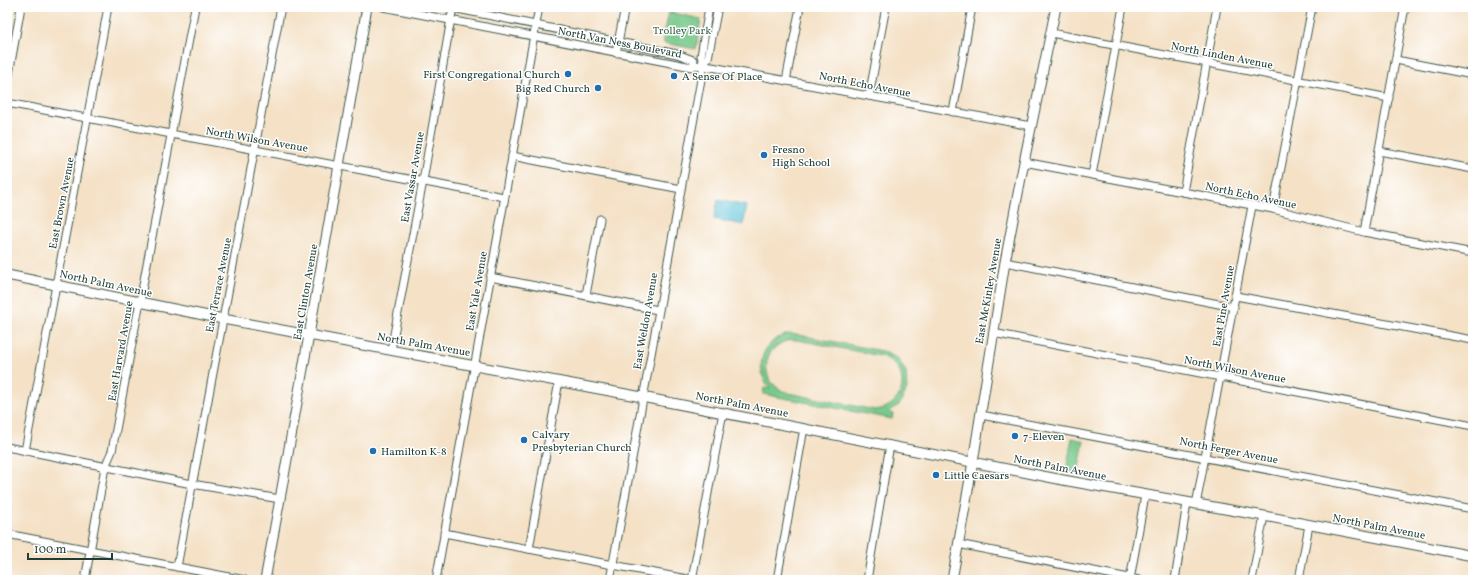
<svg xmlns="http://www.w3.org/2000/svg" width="1480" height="587" font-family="Vollkorn,serif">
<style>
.green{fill:#78c98b;stroke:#4c8360;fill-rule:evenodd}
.water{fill:#5ac1d7;stroke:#3c7f86}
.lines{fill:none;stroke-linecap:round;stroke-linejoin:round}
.minor-casing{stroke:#3f564a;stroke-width:9}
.major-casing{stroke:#3f564a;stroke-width:11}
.minor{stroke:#fff;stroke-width:7}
.major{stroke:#fff;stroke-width:9}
.poi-dot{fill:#1f6fb2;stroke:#fff;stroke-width:1.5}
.labels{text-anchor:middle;stroke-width:3;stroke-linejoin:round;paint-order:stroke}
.park-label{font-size:11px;fill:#3a674e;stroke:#fff}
.street-label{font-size:11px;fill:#1f3d34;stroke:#fff}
.poi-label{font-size:11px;fill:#1f3d34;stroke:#fff;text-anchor:start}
</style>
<rect width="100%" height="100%" fill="#fff"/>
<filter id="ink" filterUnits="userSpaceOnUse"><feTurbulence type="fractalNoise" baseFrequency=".025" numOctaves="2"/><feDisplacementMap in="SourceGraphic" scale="8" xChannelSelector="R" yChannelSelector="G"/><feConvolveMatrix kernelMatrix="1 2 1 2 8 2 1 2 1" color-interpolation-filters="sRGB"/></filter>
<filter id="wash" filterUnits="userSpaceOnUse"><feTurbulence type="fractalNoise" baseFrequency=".012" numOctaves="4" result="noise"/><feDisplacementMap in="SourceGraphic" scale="16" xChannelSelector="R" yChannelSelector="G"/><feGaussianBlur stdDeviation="0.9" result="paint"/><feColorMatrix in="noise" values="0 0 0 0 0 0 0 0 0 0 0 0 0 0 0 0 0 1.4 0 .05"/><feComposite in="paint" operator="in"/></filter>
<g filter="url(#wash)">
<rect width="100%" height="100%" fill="#f4e1c6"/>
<!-- green -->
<g class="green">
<polygon points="669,12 701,19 696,49 664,43 663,40"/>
<path d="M789,334L799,335L882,351L897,358L906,372L907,389L900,404L889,412L893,414L892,419L763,394L764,388L770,389C753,367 762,340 789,334ZM790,340H798L881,356C912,366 908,407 875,410L788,393C758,384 760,346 790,340Z"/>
<polygon points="1072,438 1084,441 1078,473 1066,471"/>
</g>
<!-- water -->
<polygon class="water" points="718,200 747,206 743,225 714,219"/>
</g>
<g filter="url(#ink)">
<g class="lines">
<!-- minor casing -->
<g class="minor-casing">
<g id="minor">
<polyline points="383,7 692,67 695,65 712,67 1031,126"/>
<polyline points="448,7 677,54 693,60 695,65"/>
<polyline points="1051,33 1389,98"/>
<polyline points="616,53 625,7"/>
<polyline points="1396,60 1473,75"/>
<polyline points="704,65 701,56 709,7"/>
<polyline points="786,81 800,7"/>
<polyline points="7,85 21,7"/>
<polyline points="869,96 886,7"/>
<polyline points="7,103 504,197"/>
<polyline points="953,112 972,7"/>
<polyline points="1379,151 1473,169"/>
<polyline points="512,156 681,189"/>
<polyline points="1024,162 1273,209 1364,232 1473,253"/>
<polyline points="1092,175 1123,7"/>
<polyline points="1183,192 1217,7"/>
<polyline points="1273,209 1312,7"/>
<polyline points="1364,232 1405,7"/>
<polyline points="1005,262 1234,307"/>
<polyline points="490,277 658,310"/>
<polyline points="586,295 600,219"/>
<polyline points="1236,296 1473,340"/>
<polyline points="993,333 1473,426"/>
<polyline points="391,350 423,181 453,7"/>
<polyline points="981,415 1473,509"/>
<polyline points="7,447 192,484 280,499"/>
<polyline points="25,451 108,7"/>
<polyline points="1196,505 1252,206"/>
<polyline points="444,533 692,580"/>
<polyline points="7,534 245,580"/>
<polyline points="958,544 1139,580"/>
<polyline points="529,549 559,381"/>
<polyline points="177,567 281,7"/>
<polyline points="85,580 105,467 112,451 195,7"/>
<polyline points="436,580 539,7"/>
<polyline points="610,580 702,74 704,65 708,58 718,7"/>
<polyline points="692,580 723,412"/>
<polyline points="777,580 804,428"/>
<polyline points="867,580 890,445"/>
<polyline points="1126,580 1131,574 1145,495"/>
<polyline points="1175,580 1187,503"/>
<polyline points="1252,580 1264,516"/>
<polyline points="1299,580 1309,525"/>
<polyline points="1472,580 1473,573"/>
</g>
</g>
<!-- major casing -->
<g class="major-casing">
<g id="major">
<polyline points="7,275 223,319 642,397 1063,480 1264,516 1473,556"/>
<polyline points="265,580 280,499 367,7"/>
<polyline points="952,580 973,462 1005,262 1024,162 1056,7"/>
</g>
</g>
<!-- minor -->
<use href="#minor" class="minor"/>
<!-- major -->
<use href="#major" class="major"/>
</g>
</g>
<!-- markers -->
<g class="poi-dot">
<circle cx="568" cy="74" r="4"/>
<circle cx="674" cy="76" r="4"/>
<circle cx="598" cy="88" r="4"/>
<circle cx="764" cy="155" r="4"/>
<circle cx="1015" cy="436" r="4"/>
<circle cx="524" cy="440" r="4"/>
<circle cx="373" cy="451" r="4"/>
<circle cx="936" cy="475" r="4"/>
</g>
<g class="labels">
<!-- park labels -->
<g class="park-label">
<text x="682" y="34">Trolley Park</text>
</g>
<!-- street labels -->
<g class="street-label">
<text transform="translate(620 42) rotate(11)" y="4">North Van Ness Boulevard</text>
<text transform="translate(1222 55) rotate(11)" y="4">North Linden Avenue</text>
<text transform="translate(865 84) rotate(11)" y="4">North Echo Avenue</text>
<text transform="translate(257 139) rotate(10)" y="4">North Wilson Avenue</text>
<text transform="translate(412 177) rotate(-80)" y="4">East Vassar Avenue</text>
<text transform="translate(1251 195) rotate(12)" y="4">North Echo Avenue</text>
<text transform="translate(61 203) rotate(-79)" y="4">East Brown Avenue</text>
<text transform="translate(106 283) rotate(12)" y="4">North Palm Avenue</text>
<text transform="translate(218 285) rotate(-79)" y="4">East Terrace Avenue</text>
<text transform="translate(476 291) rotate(-80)" y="4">East Yale Avenue</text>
<text transform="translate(988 291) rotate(-80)" y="4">East McKinley Avenue</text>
<text transform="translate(305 292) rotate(-80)" y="4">East Clinton Avenue</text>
<text transform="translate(1223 306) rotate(-80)" y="4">East Pine Avenue</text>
<text transform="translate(645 321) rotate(-80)" y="4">East Weldon Avenue</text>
<text transform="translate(424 344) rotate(10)" y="4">North Palm Avenue</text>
<text transform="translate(120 351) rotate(-80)" y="4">East Harvard Avenue</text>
<text transform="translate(1235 369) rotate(11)" y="4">North Wilson Avenue</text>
<text transform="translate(742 404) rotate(11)" y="4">North Palm Avenue</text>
<text transform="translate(1229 450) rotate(11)" y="4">North Ferger Avenue</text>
<text transform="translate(1060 467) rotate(11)" y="4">North Palm Avenue</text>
<text transform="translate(1379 526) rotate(11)" y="4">North Palm Avenue</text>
</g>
<!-- poi labels -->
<g class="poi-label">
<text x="560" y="78" text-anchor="end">First Congregational Church</text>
<text x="682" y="80">A Sense Of Place</text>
<text x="590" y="92" text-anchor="end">Big Red Church</text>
<text x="772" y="153">Fresno<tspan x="772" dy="13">High School</tspan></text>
<text x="532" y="438">Calvary<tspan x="532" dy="13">Presbyterian Church</tspan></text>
<text x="1023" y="440">7-Eleven</text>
<text x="381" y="455">Hamilton K-8</text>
<text x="944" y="479">Little Caesars</text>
</g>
</g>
<!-- margin -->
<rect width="1480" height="587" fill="none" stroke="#fff" stroke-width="24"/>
<!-- scale -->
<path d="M28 553v6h84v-6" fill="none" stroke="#1f3d34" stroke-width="2"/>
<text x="34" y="553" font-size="12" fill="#1f3d34" stroke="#ffffff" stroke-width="3" paint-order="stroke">100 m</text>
</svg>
